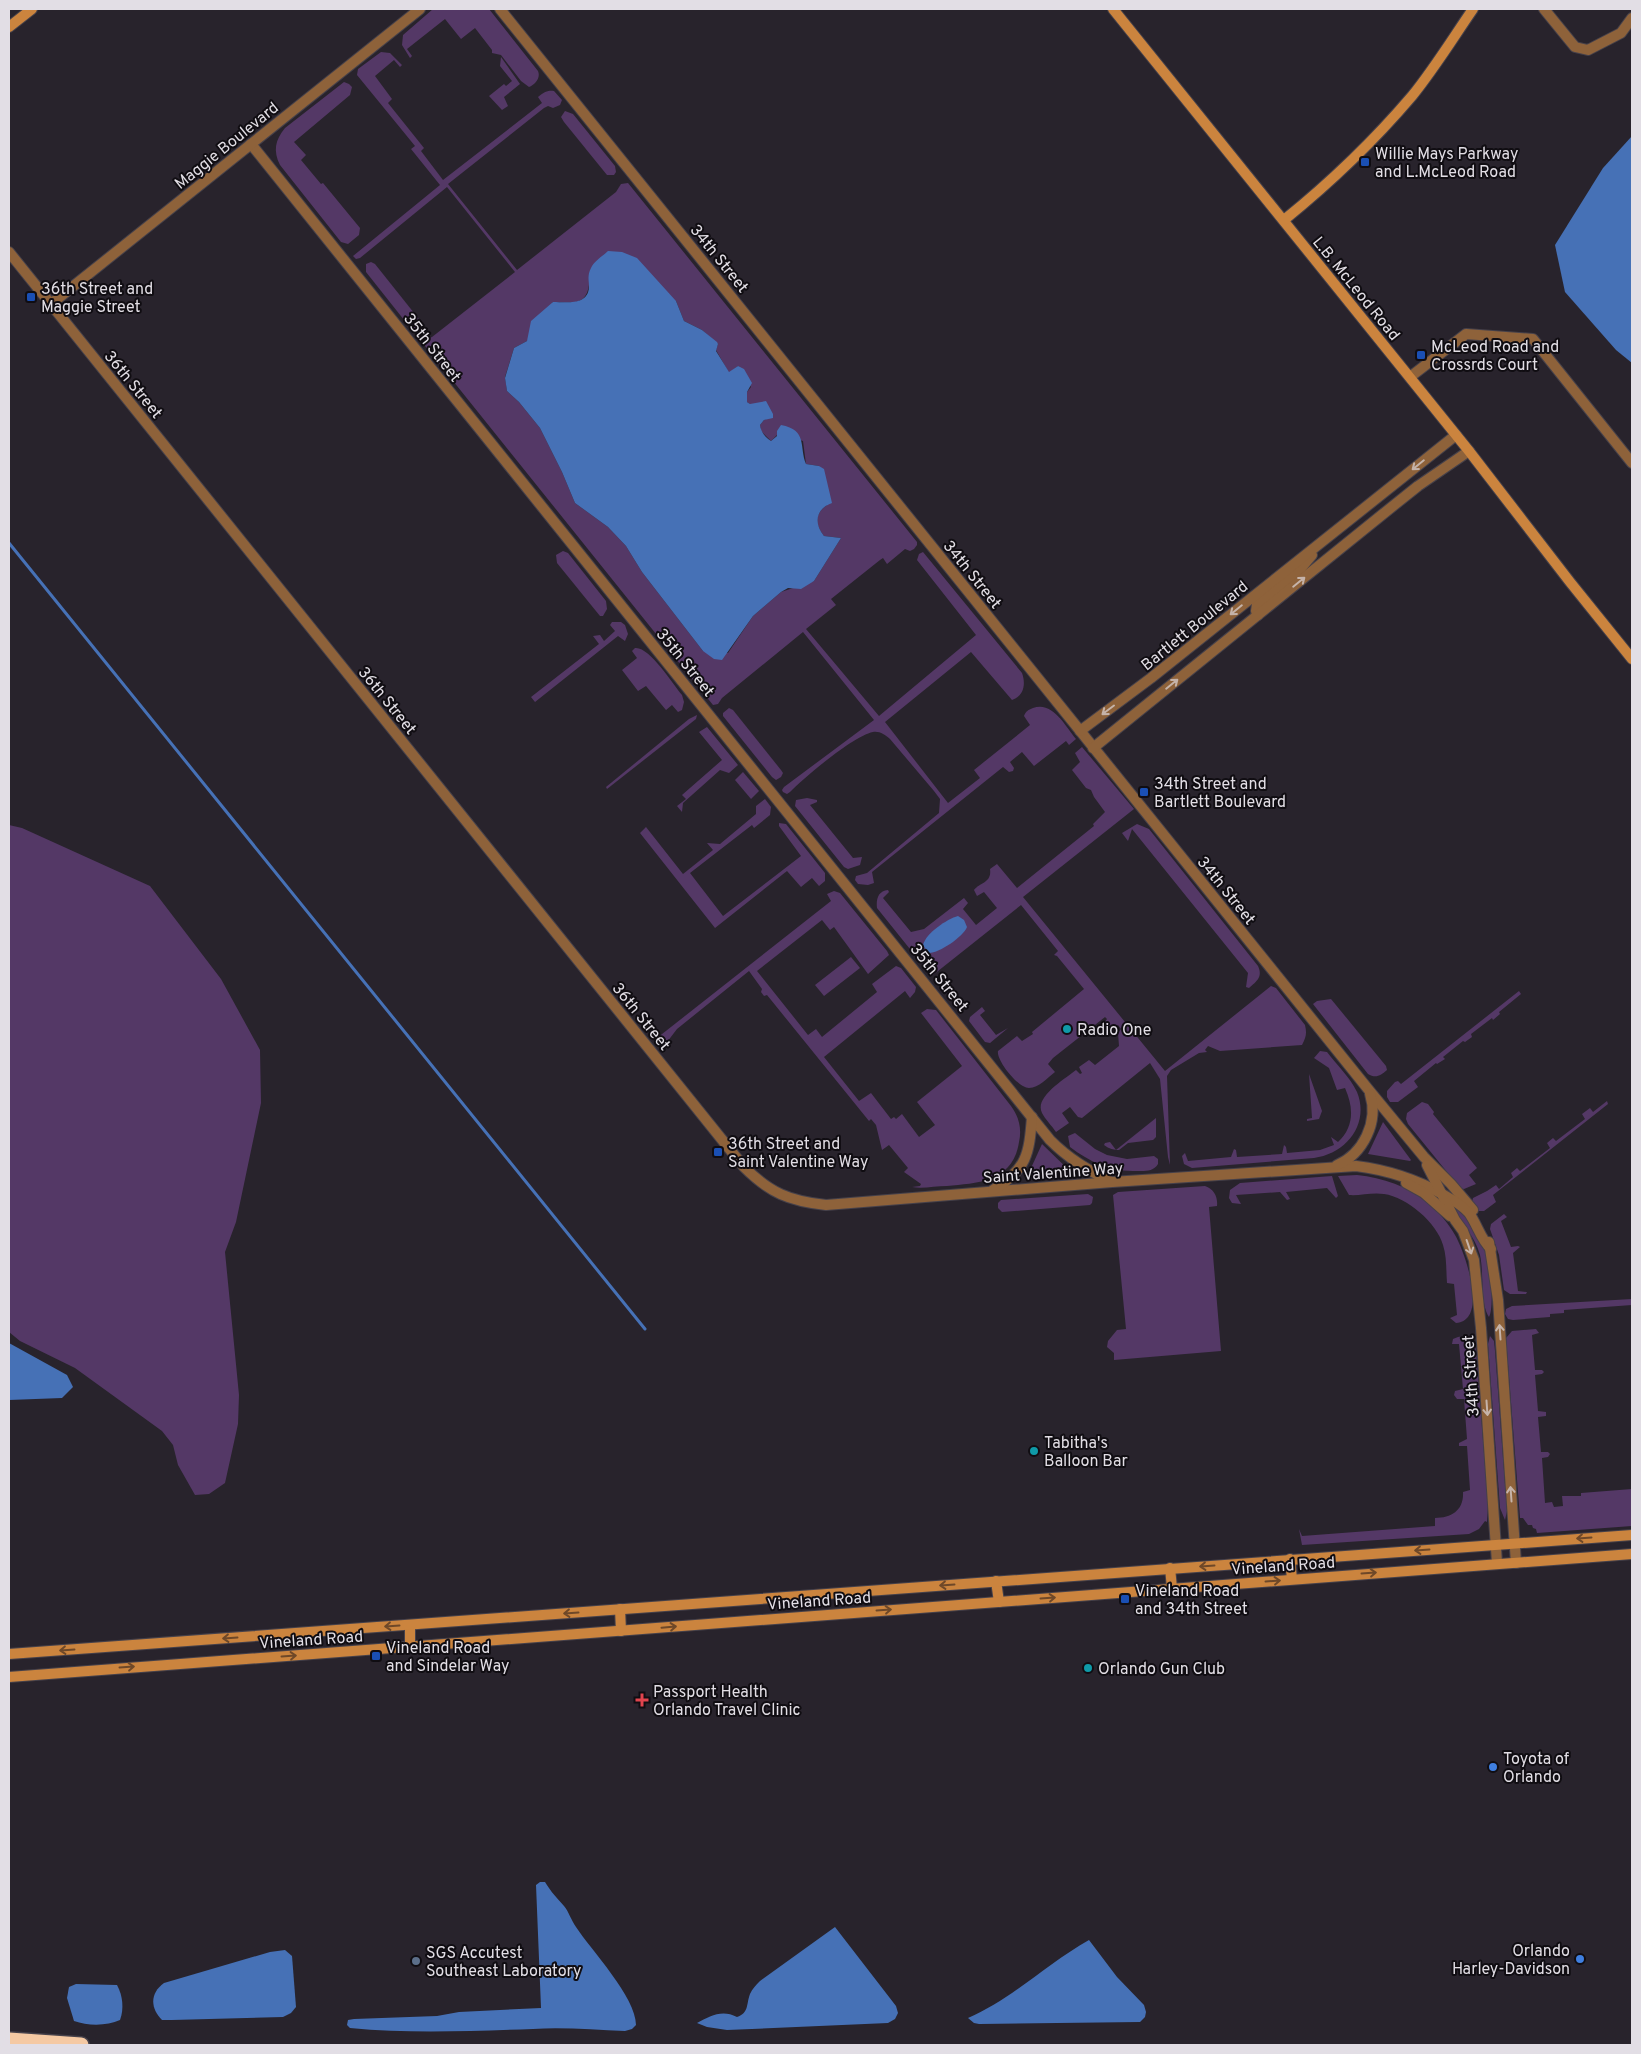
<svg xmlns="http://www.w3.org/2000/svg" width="1641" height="2054" font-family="Overpass,sans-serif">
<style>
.green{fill:#543866;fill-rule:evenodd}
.water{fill:#4671b6}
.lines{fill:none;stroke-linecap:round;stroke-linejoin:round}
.stream{stroke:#4671b6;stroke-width:3}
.street-casing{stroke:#46414a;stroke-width:12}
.secondary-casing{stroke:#46414a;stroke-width:12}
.highway-casing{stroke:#46414a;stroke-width:18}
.street{stroke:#8e623a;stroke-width:10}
.secondary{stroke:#cb843e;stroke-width:10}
.highway{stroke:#f5c9a3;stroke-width:15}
.oneway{stroke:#c5b3a9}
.oneway2{stroke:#6e4828}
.transit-dot{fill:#1a4fb4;stroke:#100d12;stroke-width:2}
.culture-dot{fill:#0f9aa8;stroke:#100d12;stroke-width:2}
.health-dot{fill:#e0444e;stroke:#100d12;stroke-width:2}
.shop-dot{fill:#3f7fe0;stroke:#100d12;stroke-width:2}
.service-dot{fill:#5c6f8a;stroke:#100d12;stroke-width:2}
.labels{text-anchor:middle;stroke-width:4;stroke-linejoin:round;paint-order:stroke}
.street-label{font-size:16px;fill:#e2dee5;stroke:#100d12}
.poi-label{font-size:16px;fill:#e2dee5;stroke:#100d12;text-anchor:start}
</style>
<rect width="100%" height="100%" fill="#28232c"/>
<!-- green -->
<g class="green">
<path d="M433,9H489L538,71C541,78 535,85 529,87L521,81L501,55L492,53V50L475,28L461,39L445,19L407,49L412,56L410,58L402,45L403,35Z"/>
<path d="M381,52L390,53L402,65L400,67L394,60L375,76L392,99L388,103L424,148L421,151L443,180L542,103L538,97C543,93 547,90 554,91L562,100L560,105L553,108L548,106L544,108L448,184L517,270L616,192L621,184L628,183L917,542V545L914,549L910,551L905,549L887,564L883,558L880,560L831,599L836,605L806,629L879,716L976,635L917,560L919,554L923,552L1022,673C1026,684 1024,696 1012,700L971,652L885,722L948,803L980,778L974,770L1030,725L1024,716C1026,711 1028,710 1033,708C1053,701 1065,726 1076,739L1069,745L1066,741L1034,766L1022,752L1010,762L1014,768L1013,771L1009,772L1003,767L872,872L874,883L868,885L858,884L855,880L856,876L867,873L939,813L940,799L934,791L890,739C885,735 880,731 873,732C853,736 805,777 790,792L787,794L783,792L782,790L784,787L874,720L803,632L722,698L718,704L713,705L425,346L424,340L432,337L515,272L447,187L360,258L356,259L353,256L440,185L411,149L415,146L357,75L358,69ZM589,285L676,301L684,321L702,330L718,344L716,350L729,373L738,366L751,387L747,392V402L769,418L764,420L760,425L761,431L771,441L778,434L803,441L806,464L819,466L827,505C814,514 815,525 824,536L841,538L814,581L781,592L753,616L728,653L703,651L642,572L626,546L608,527L575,503L562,472L540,428L519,402L507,391L505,377L514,348L527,341L553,302C570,302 586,307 589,285Z"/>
<polygon points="501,57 520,84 504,97 508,106 502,110 489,96 504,84 506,86 512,81 500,66"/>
<path d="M344,82L349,84L352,87L350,95L294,142L306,155L301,160L321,184L323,183L360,228L359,235L348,244L341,242L280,165C273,151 275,140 285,128Z"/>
<polygon points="565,111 573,114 615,166 616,172 614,175 607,175 564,122 561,117"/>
<polygon points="371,262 375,264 422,323 423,327 420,331 412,330 366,272 366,264"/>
<polygon points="563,551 568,553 606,601 607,609 603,616 600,616 557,563 556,555"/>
<polygon points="612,622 621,622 625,625 628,634 625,641 618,636 535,702 531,697 599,644 593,636 600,635 604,641 615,631 610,625"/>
<path d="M635,648C649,646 673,684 682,695L684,702L682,710L678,712L672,705L666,710L646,686L638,691L622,670L637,658L632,651Z"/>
<polygon points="729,708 733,710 781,770 783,773 781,777 776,780 772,777 723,716 723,713"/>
<polygon points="697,715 696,719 607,789 606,787 689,719"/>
<polygon points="707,727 738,765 729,773 720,770 683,803 682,812 677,806 686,799 682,795 722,760 699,732"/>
<path d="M1082,747L1134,809L1023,897L1165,1071L1271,986L1276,988L1305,1025C1307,1034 1306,1037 1302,1045L1220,1051L1208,1046L1205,1050L1207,1052L1199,1053L1171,1070L1167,1076L1170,1165L1168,1157L1160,1079L1150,1063L1082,1118L1078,1117L1070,1107L1062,1113L1069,1123L1056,1132C1052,1126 1045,1119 1042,1113C1034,1097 1065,1079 1076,1070L1080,1074L1082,1073L1079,1067L1089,1060L1095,1065L1119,1046L1118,1033L1121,1029L1118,1025L1114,1028L1109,1027L1105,1022L1107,1019L1105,1017L1053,1058L1048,1064L1055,1072C1047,1078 1039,1088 1029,1088C1018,1088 996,1060 998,1051L1017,1036L1022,1041L1033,1034L1032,1032L1084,989L1057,956L1054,955L1058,951L1021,905L933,975L930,974L877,908C876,899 878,891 888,890L889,892L883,898L911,932L924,929L964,898L968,903L963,909L976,925L997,908L984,892L977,896L974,890C980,882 992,883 990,869L997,864L1017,888L1094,826L1093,824L1105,812L1094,797L1091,790L1086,788L1072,770L1080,762L1075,753Z"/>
<polygon points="743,772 759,791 751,799 735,780"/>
<polygon points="807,798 817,800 817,802 810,805 853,858 862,857 860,865 848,869 844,867 795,806 796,800"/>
<polygon points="765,799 771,807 770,815 754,828 752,825 690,873 723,916 801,856 779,826 779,823 786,824 825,873 825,881 819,886 812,878 801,887 787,871 715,928 640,833 646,827 683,874 713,850 707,843 720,844 756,814 756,806"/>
<path d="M1137,824L1149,829L1258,966C1263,977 1257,981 1249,988L1246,987L1248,973L1132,829L1128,841L1122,833Z"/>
<polygon points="9,825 22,828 150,886 221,979 260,1050 261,1103 236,1222 225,1252 239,1395 238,1424 225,1483 209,1494 195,1495 178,1465 173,1445 162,1431 75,1368 20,1341 9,1332"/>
<path d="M834,891L840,893L887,951L889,955L868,974L834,927L830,930L822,920L757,971L808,1035L816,1029L822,1037L877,992L872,984L896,966L901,968L916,987L915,992L910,998L905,991L824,1057L859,1101L871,1093L891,1119L894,1117L896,1119L902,1114L919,1137L935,1125L917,1102L962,1066L921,1013L927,1009L936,1010L1011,1106C1019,1117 1022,1129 1019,1142C1013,1182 978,1183 947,1186C935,1186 923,1189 912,1187L920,1186L921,1184L904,1172L908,1168L889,1145L882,1150L876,1125L871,1119L869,1121L767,995L764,996L761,992L762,989L749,971L677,1029L664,1046L660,1047L656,1043L657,1038L831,901L827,894Z"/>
<polygon points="851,957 860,968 824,996 815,985"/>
<polygon points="1519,991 1521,994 1499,1012 1500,1014 1493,1020 1492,1018 1471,1034 1472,1037 1465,1042 1463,1041 1443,1057 1445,1059 1437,1064 1436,1063 1414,1081 1418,1087 1398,1102 1390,1102 1387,1097 1387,1091 1395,1082 1398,1081 1401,1084"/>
<path d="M1331,999L1386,1066L1387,1070C1381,1075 1376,1079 1368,1074L1313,1004L1317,1001Z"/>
<polygon points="982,1007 985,1011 980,1015 996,1035 1008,1028 990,1043 985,1042 969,1021 970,1017"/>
<path d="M1320,1051L1327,1052C1336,1064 1350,1077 1357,1092C1370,1124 1346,1154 1314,1158L1192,1168L1184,1164L1182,1156L1185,1153L1188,1161L1231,1157L1234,1149L1236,1150L1237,1157L1282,1154L1284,1145L1286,1147L1287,1153L1320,1150L1334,1145L1331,1137L1338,1142C1354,1127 1354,1108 1345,1088L1337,1090L1329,1068L1314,1058Z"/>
<polygon points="1309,1074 1322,1111 1319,1119 1307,1121 1307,1119 1312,1118"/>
<polygon points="1607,1101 1608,1104 1493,1195 1496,1202 1484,1211 1478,1211 1472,1202 1473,1198 1487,1191 1496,1185 1499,1189 1513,1177 1511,1173 1517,1168 1520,1171 1550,1148 1547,1143 1553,1138 1556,1141 1585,1119 1582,1114 1590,1108 1593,1112"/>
<polygon points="1422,1102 1428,1104 1434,1112 1433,1114 1477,1168 1469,1175 1476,1184 1464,1189 1460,1188 1408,1124 1406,1119 1407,1113"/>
<path d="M1156,1118V1137L1153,1140L1128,1143L1119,1150C1114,1150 1109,1149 1104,1145L1105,1143L1110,1142L1116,1150Z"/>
<polygon points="1383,1122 1411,1160 1410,1161 1368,1154"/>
<path d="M1075,1133L1095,1149L1107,1155L1127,1159L1154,1156L1158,1159V1164C1153,1172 1145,1171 1136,1171C1111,1172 1090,1162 1070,1147L1068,1136Z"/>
<polygon points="1042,1144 1075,1176 1026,1179"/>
<path d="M1357,1175C1383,1178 1408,1186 1428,1203C1439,1212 1448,1223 1455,1235C1465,1252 1489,1321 1456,1323L1450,1318L1457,1315L1454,1284L1447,1283C1446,1271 1447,1257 1443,1245C1437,1223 1407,1197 1384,1194C1372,1192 1360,1196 1349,1195L1338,1176Z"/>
<polygon points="1332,1176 1338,1196 1336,1198 1327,1188 1286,1192 1290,1199 1287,1200 1280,1192 1236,1195 1241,1204 1232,1203 1229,1198 1230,1190 1240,1183"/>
<path d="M1205,1186C1214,1189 1218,1197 1217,1206L1209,1207L1221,1351L1114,1360V1353L1107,1347L1108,1341L1117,1330L1126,1329L1113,1195L1118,1192Z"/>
<polygon points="1088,1194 1093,1197 1092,1203 1090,1205 1002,1212 998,1208 998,1203 1001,1200"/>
<path d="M1455,1207C1467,1213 1479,1234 1484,1248C1490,1260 1495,1306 1489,1317C1480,1304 1484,1272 1480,1255C1475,1235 1460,1224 1455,1207Z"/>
<polygon points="1504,1214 1507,1217 1501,1221 1511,1247 1518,1246 1520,1247 1513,1253 1518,1291 1527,1292 1526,1294 1510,1294 1504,1290 1499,1255 1490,1229 1491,1224"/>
<polygon points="1632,1299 1632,1305 1564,1310 1564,1313 1550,1314 1550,1317 1513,1320 1508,1319 1505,1314 1506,1309 1512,1306"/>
<polygon points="1536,1329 1539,1333 1532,1335 1535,1370 1542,1370 1544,1372 1542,1374 1535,1375 1538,1411 1546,1412 1546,1416 1538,1417 1541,1452 1548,1452 1550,1454 1548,1457 1542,1458 1545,1503 1552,1502 1554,1507 1563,1506 1562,1496 1581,1496 1581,1493 1632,1489 1632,1526 1537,1533 1536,1529 1533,1528 1532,1525 1528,1525 1523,1518 1520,1518 1506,1338 1512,1331"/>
<polygon points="1490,1336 1494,1341 1495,1351 1507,1511 1505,1520 1500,1508 1488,1344"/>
<path d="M1458,1337C1468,1336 1474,1341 1476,1350L1488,1505L1487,1522L1485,1521L1479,1529L1469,1534L1302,1545L1299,1529L1302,1536L1435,1526V1518C1452,1518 1464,1510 1463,1492L1470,1490L1467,1446H1459V1443L1467,1439L1464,1399H1457L1454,1395L1455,1391L1463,1389L1459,1344H1452L1453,1339Z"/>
</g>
<!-- water -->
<g class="water">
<polygon points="1632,136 1632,363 1616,350 1565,292 1555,245 1603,168"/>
<path d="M608,251L622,252L637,258L676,301L684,321L702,330L717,342L718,344L716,351L729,372L738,366L744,369L752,383L747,392V402L750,404L766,401L773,414V418L764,420L760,425C761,432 765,437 771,441L777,436V431L781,425C808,430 799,447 806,464L819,466L824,469L832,503C815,509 814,524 824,536L841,538L814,581L801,589L788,588L781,592L753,616L722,660L714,659L703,651L642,572L626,546L608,527L575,503L562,472L540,428L519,402L507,391L505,378L514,348L527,341L531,321L553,302C566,302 588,306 589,287C589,280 587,276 591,268C594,261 603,256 608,251Z"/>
<path d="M958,916L964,920L967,927C963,937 938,954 928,953L923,945C926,933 947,919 958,916Z"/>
<polygon points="9,1343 67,1375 73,1387 62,1398 9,1400"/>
<path d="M540,1882H545C551,1892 557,1898 564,1906C569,1912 571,1920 576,1927C591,1950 636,1997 636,2025L632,2029L625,2031C595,2030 564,2027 533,2029C472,2031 411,2034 350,2028L347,2025L348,2020L354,2019L437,2016L459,2012L541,2008L536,1885Z"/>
<path d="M835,1927L896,2006L898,2013L895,2019L888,2023L727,2030L707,2027L697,2023C710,2016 722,2009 737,2017C749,2013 746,2005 750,1994C752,1989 756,1985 760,1981Z"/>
<path d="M1089,1940L1117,1977L1144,2005L1146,2012L1145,2017L1140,2022L979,2024L974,2023L968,2018C1012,1999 1048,1963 1089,1940Z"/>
<path d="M285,1950L292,1956L296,2007L291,2013L283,2017L172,2020H162C150,2008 150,1993 164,1983L270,1952Z"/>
<path d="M76,1984L117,1985C123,1996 124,2009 120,2020C107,2026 88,2026 74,2021L67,1998L69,1987Z"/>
</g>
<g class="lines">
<!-- stream -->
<polyline class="stream" points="9,543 645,1329"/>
<!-- street casing -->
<g class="street-casing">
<g id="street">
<polyline points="500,9 1368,1089 1424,1157 1451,1184 1473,1210"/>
<polyline points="1544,9 1575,47 1588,50 1621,33 1632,18"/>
<path d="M251,144L1050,1140C1070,1160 1087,1169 1111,1182"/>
<path d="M9,252L744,1167C770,1193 789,1201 826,1205L1112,1182L1356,1166C1388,1170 1416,1179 1444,1195C1453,1200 1462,1205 1469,1213C1477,1224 1481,1240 1491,1249"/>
<polyline points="51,304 420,9"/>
<polyline points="1410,377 1466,334 1533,339 1632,463"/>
<polyline points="1258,615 1256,611 1257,604 1301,568 1312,555"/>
<polyline points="1080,731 1151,678 1456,435"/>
<polyline points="1093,748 1383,514 1418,486 1469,451"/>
<path d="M1337,1165C1363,1154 1379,1122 1370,1094"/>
<polyline points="1427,1165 1455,1220 1463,1231 1474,1260 1481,1328 1497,1563"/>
<polyline points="1406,1183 1424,1193 1450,1216"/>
<path d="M993,1190C1027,1169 1029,1155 1032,1117"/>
<polyline points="1489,1242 1498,1300 1516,1563"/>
</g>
</g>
<!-- secondary casing -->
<g class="secondary-casing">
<g id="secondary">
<polyline points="1113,9 1469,451 1570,582 1632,659"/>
<polyline points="9,27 32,9"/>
<path d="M1284,220C1331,182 1372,143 1412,96C1434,69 1453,38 1473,9"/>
<polyline points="1290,1559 1292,1579"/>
<polyline points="1170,1568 1172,1588"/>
<polyline points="996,1581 999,1602"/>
<polyline points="620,1609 621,1631"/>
<polyline points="410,1625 410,1647"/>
<polyline points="9,1654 1632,1535"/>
<polyline points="9,1677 1632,1554"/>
</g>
</g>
<!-- highway casing -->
<g class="highway-casing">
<polyline id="highway" points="9,2040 81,2045"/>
</g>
<!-- street -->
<use href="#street" class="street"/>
<!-- secondary -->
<use href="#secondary" class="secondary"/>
<!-- highway -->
<use href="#highway" class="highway"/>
</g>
<!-- one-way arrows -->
<defs><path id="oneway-shaft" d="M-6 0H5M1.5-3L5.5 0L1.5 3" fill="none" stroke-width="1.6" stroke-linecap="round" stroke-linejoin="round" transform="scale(1.25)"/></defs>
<g class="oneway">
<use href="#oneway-shaft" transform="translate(1418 465) rotate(141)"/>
<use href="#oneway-shaft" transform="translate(1299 582) rotate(-39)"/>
<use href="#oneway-shaft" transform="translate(1236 610) rotate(141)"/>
<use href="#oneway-shaft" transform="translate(1172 684) rotate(-39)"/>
<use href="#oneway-shaft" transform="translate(1108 710) rotate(143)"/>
<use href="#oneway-shaft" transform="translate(1469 1247) rotate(71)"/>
<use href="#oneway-shaft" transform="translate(1500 1332) rotate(-94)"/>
<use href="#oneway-shaft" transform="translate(1487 1408) rotate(86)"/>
<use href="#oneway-shaft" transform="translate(1511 1494) rotate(-94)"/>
</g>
<g class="oneway2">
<use href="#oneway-shaft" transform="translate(1584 1538) rotate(176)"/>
<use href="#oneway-shaft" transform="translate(1422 1550) rotate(176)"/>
<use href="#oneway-shaft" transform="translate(1207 1566) rotate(176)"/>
<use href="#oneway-shaft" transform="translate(1369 1573) rotate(-4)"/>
<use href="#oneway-shaft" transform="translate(1273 1581) rotate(-4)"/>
<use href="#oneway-shaft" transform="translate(947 1585) rotate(176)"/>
<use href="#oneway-shaft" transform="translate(1048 1598) rotate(-4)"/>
<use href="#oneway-shaft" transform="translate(884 1610) rotate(-4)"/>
<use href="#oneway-shaft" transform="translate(571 1613) rotate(176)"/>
<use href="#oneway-shaft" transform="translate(392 1626) rotate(176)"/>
<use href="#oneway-shaft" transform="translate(669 1627) rotate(-5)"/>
<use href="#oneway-shaft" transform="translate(230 1638) rotate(176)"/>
<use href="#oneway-shaft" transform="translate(67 1650) rotate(176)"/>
<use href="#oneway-shaft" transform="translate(289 1656) rotate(-4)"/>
<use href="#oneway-shaft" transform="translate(127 1667) rotate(-4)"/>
</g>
<!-- markers -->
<g class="transit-dot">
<rect x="1360" y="157" width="10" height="10" rx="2.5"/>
<rect x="26" y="292" width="10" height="10" rx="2.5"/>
<rect x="1416" y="350" width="10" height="10" rx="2.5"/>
<rect x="1139" y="787" width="10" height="10" rx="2.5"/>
<rect x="713" y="1147" width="10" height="10" rx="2.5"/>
<rect x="1120" y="1594" width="10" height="10" rx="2.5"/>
<rect x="371" y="1651" width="10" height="10" rx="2.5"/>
</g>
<g class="culture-dot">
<circle cx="1067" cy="1029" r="5"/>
<circle cx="1034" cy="1451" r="5"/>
<circle cx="1088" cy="1668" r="5"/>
</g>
<path class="health-dot" d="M639.5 1692.5h5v5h5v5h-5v5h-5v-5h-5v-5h5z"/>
<g class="shop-dot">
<circle cx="1493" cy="1767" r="5"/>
<circle cx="1580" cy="1959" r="5"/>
</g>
<circle class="service-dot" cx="416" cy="1961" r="5"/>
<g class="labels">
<!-- street labels -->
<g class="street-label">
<text transform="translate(226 145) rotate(-39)" y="6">Maggie Boulevard</text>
<text transform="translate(720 258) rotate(51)" y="6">34th Street</text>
<text transform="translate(1357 288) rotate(51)" y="6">L.B. McLeod Road</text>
<text transform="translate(433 347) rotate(52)" y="6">35th Street</text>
<text transform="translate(134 384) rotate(51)" y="6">36th Street</text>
<text transform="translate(973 574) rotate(51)" y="6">34th Street</text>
<text transform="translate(1194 625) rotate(-39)" y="6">Bartlett Boulevard</text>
<text transform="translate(686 662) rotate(51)" y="6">35th Street</text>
<text transform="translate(388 700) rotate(51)" y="6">36th Street</text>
<text transform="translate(1227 890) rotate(51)" y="6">34th Street</text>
<text transform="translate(940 977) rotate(51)" y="6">35th Street</text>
<text transform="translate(642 1016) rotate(51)" y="6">36th Street</text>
<text transform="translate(1053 1172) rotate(-4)" y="6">Saint Valentine Way</text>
<text transform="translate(1470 1376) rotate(-94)" y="6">34th Street</text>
<text transform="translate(1283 1565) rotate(-4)" y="6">Vineland Road</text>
<text transform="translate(819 1600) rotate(-4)" y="6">Vineland Road</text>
<text transform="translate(311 1639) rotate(-4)" y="6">Vineland Road</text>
</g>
<!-- poi labels -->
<g class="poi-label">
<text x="1375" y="159">Willie Mays Parkway<tspan x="1375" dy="18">and L.McLeod Road</tspan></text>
<text x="41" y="294">36th Street and<tspan x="41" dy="18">Maggie Street</tspan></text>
<text x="1431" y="352">McLeod Road and<tspan x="1431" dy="18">Crossrds Court</tspan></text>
<text x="1154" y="789">34th Street and<tspan x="1154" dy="18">Bartlett Boulevard</tspan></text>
<text x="1077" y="1035">Radio One</text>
<text x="728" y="1149">36th Street and<tspan x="728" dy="18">Saint Valentine Way</tspan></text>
<text x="1044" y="1448">Tabitha's<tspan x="1044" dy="18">Balloon Bar</tspan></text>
<text x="1135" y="1596">Vineland Road<tspan x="1135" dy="18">and 34th Street</tspan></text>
<text x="386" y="1653">Vineland Road<tspan x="386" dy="18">and Sindelar Way</tspan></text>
<text x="1098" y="1674">Orlando Gun Club</text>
<text x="653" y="1697">Passport Health<tspan x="653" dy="18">Orlando Travel Clinic</tspan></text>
<text x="1503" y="1764">Toyota of<tspan x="1503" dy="18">Orlando</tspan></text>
<text x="1570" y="1956" text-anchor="end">Orlando<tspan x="1570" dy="18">Harley-Davidson</tspan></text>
<text x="426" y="1958">SGS Accutest<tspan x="426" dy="18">Southeast Laboratory</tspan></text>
</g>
</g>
<!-- border -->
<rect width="1641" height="2054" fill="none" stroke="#e2dee5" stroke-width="20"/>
</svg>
